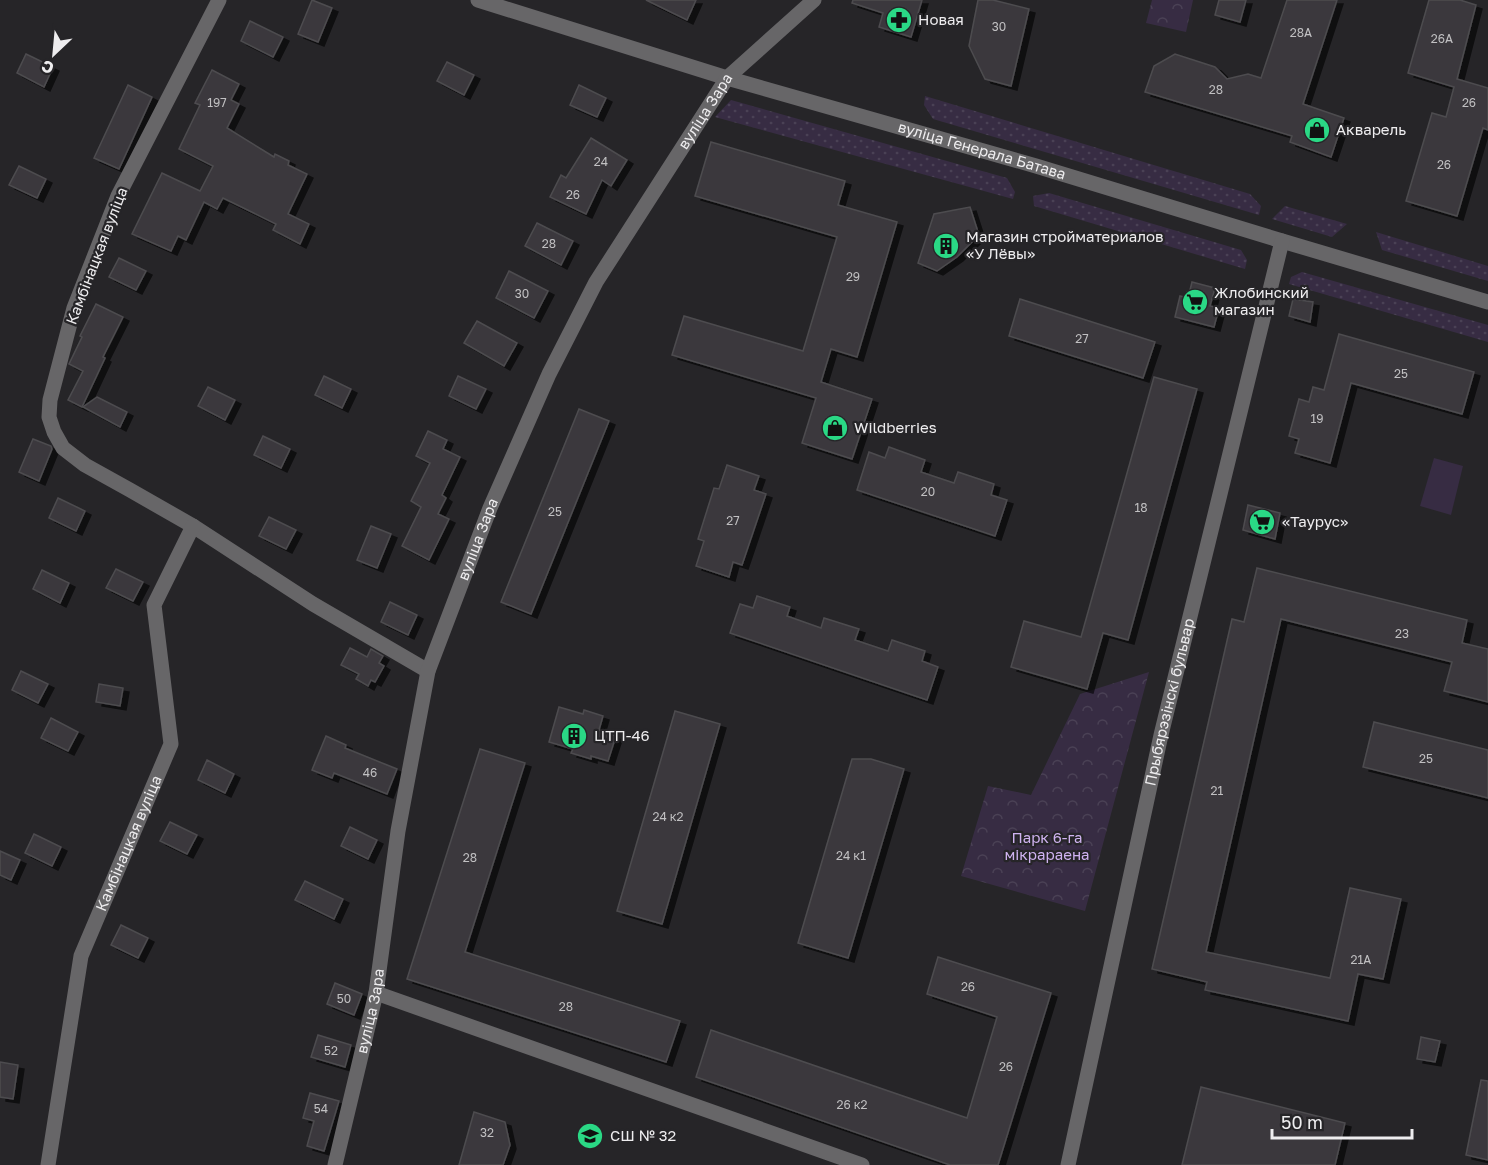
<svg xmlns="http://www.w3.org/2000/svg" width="1488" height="1165" font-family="'Golos Text',sans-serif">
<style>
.grass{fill:url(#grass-dots)}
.park{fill:url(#park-crowns)}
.pitch{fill:#372c43}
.building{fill:#3b393d;stroke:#4d4c4f;stroke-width:1.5;filter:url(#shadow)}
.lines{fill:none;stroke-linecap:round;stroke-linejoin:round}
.minor{stroke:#676668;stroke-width:15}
.labels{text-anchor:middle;stroke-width:4.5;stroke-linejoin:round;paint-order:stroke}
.number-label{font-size:12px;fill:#c1c0c2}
.poi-label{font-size:15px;fill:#eeedef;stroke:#262528;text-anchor:start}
.street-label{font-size:15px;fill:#eeedef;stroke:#262528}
.park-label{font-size:15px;fill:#cfb3f0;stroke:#262528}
</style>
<defs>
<pattern id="grass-dots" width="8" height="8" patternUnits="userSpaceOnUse" patternTransform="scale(1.5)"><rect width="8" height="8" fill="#372c43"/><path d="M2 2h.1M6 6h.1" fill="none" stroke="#4a4155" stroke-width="1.8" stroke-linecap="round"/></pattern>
<pattern id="park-crowns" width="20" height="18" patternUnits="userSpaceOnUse" patternTransform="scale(1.5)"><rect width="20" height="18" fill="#372c43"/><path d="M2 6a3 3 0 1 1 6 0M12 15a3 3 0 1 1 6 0" fill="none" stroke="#4a4155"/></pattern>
<filter id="shadow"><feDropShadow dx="6" dy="4" stdDeviation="0" flood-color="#0009"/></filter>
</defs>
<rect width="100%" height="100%" fill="#262528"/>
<!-- grass -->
<g class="grass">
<polygon points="925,96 1250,194 1261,206 1259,215 933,119 924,105"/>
<polygon points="731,100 1007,178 1015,192 1013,199 715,117"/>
<polygon points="1049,193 1241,250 1247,260 1245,269 1034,206 1033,196"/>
<polygon points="1285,206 1347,224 1332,237 1272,219"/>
<polygon points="1376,232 1488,266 1488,281 1382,250"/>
<polygon points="1302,272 1488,325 1488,342 1289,284 1291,277"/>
</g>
<!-- park -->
<g class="park">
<polygon points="1152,0 1193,0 1186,32 1146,23"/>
<polygon points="1149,672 1085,911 961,876 988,786 1031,795 1080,694"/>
</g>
<!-- pitch -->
<polygon class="pitch" points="1434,458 1463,466 1451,515 1420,506"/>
<!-- building -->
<g class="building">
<polygon points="312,0 332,8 318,42 298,34"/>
<polygon points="646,0 696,0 687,20"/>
<polygon points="853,0 922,0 911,37 879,27 883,13 852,3"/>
<polygon points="978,0 993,0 1029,9 1011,86 985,79 969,46"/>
<polygon points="1219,0 1246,0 1240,22 1215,15"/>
<polygon points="1287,0 1337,0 1303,104 1344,118 1331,157 1290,142 1292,136 1145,92 1154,66 1175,54 1215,67 1227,79 1248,74 1261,78"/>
<polygon points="1429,0 1460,0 1476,5 1457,79 1488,88 1488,130 1483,128 1457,216 1406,201 1432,113 1446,117 1454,87 1408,73"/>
<polygon points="250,21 283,37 273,57 241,41"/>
<polygon points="26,54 53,67 44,87 17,73"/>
<polygon points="447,62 474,75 464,95 437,81"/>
<polygon points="212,70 239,84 231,100 239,104 227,128 274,157 275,154 289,161 288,165 307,174 288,214 309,224 300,244 273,230 276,224 223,198 217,209 204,202 186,240 178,236 171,251 132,234 162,173 200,191 213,166 179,149 200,105 195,103"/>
<polygon points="128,85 152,97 119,169 94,158"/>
<polygon points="579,85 606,98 597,117 570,105"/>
<polygon points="591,138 627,160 611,186 602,180 586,214 550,197 561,175 566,178"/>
<polygon points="711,142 845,181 838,205 897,222 857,357 831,349 821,382 872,399 852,459 802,443 816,398 672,355 684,316 803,351 837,237 695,196"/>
<polygon points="19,166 46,179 37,198 9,185"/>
<polygon points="970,207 979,235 957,257 937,271 918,263 934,214"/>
<polygon points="537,223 573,241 561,265 525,246"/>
<polygon points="119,258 146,271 136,290 109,277"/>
<polygon points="509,271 548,291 534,318 496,298"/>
<polygon points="1192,282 1215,288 1210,306 1219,308 1214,327 1175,317 1180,296 1188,298"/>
<polygon points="1020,299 1155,342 1143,378 1009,336"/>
<polygon points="1293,299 1313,302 1310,322 1289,316"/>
<polygon points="96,304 123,317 103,357 105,358 82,407 68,400 83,371 69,364 82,337 80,336"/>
<polygon points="477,321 517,343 504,366 464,343"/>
<polygon points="1339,334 1474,372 1462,414 1351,383 1330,463 1295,453 1299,439 1289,436 1299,399 1309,402 1313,387 1324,390"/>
<polygon points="324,376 351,389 342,408 315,395"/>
<polygon points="458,376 486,389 476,409 449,396"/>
<polygon points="1154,377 1197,389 1128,640 1103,633 1087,689 1011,667 1024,621 1081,637"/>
<polygon points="208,387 235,400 225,420 198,406"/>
<polygon points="97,397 127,412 120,427 83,407"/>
<polygon points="579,409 609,421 531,614 501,602"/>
<polygon points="428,431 447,440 443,449 460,457 442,495 446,498 438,514 449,519 429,560 402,546 421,507 411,501 430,463 416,456"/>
<polygon points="263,436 290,449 281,468 254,455"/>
<polygon points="33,439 51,446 52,449 39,481 19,472"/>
<polygon points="889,447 925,460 921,472 954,483 958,472 994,484 991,495 1007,500 995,536 857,490 869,452 885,458"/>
<polygon points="727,465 759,476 754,490 766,494 742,565 733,562 729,577 696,566 704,541 698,539 709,504 714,488 719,489"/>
<polygon points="58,498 85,511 76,531 49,518"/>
<polygon points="1248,505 1280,513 1275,539 1243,530"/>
<polygon points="269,517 296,530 286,549 259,536"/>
<polygon points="371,526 391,534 377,568 357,560"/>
<polygon points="1257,568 1467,620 1462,643 1488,649 1488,702 1444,691 1452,662 1281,619 1206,952 1330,978 1350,888 1401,899 1383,979 1358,974 1348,1021 1205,990 1207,982 1152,969 1232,619 1244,622"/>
<polygon points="116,569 143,582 133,601 106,588"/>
<polygon points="42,570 69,583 60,603 33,589"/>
<polygon points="757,596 790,607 787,616 821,628 824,618 859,629 855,640 888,651 892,640 925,651 922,661 938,667 927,700 730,633 740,604 753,608"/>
<polygon points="390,602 417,615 408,635 381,622"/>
<polygon points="350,648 367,657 371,649 383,656 379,663 384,666 375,682 371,680 368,686 356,679 359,674 341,665"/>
<polygon points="21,671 48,684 38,703 12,690"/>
<polygon points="99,684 123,688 120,706 96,702"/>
<polygon points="559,707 583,714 584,710 603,716 599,730 616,736 608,761 591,756 591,759 571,753 573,749 549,742"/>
<polygon points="675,711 720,724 662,924 617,911"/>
<polygon points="51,718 78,732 68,751 41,738"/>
<polygon points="1374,722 1488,750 1488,798 1363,767"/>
<polygon points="326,736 346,745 345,748 397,769 387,794 334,773 332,778 312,770"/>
<polygon points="480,749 525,763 465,952 680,1021 666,1062 407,979"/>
<polygon points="852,759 871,759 904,769 848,958 798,943"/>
<polygon points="207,760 234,774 225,793 198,780"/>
<polygon points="170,822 197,835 187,854 160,841"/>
<polygon points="350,827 377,840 368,859 341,846"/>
<polygon points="34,834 61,847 52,866 25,853"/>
<polygon points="0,851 20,860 11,880 0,875"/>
<polygon points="305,881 343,899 334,919 295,900"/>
<polygon points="121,925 148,938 138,958 111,945"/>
<polygon points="938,957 1051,993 998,1165 950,1165 696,1077 711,1030 967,1118 997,1017 927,994"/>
<polygon points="335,983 362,994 354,1015 327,1004"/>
<polygon points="318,1035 351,1045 345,1067 311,1057"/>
<polygon points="1421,1037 1440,1041 1435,1062 1417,1059"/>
<polygon points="0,1062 18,1065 13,1099 0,1097"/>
<polygon points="1481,1080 1488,1081 1488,1160 1466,1155"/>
<polygon points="1201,1087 1345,1123 1335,1165 1182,1165"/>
<polygon points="310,1093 339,1101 324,1151 307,1146 314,1121 303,1118"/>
<polygon points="474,1112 505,1122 510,1145 503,1165 459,1165"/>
</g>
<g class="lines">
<!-- minor -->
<g class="minor">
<polyline points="219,0 118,196 74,308 50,400 49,417 54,432 63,448 85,465 130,490 193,526 313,604 428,671"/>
<path id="s1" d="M478,0L727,78L1036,166L1282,241L1488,302"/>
<polyline points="376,993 862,1165"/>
<path id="s2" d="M48,1165L81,956L171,744L154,605L193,526"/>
<path id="s3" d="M335,1165L376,993L398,831L428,671L490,508L549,374L596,282L727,78L814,0"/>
<path id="s4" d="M1068,1165L1161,735L1282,241"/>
</g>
</g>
<!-- icons -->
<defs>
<g id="pharmacy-disc" transform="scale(1.35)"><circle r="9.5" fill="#2ad885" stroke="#262528"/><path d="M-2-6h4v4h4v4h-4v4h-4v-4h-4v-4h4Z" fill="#111"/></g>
<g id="shop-disc" transform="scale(1.35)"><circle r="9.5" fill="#2ad885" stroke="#262528"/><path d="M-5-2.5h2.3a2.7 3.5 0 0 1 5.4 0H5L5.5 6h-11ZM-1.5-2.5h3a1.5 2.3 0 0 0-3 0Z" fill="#111"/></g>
<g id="building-disc" transform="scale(1.35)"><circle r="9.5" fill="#2ad885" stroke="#262528"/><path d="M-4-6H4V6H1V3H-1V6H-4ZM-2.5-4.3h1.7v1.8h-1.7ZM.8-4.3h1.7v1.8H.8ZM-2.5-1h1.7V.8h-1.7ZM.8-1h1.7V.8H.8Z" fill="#111"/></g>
<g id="supermarket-disc" transform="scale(1.35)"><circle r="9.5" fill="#2ad885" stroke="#262528"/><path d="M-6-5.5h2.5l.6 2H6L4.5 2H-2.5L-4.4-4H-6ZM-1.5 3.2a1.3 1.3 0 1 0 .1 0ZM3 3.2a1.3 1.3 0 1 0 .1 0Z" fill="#111"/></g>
<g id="school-disc" transform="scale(1.35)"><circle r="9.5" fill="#2ad885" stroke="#262528"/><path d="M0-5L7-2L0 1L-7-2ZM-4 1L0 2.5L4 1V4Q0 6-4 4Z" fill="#111"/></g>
</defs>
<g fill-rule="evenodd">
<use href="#pharmacy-disc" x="899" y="20"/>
<use href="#shop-disc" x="1317" y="130"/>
<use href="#building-disc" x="946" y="246"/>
<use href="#supermarket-disc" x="1195" y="302"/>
<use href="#shop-disc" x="835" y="428"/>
<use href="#supermarket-disc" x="1262" y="522"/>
<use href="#building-disc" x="574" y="736"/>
<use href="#school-disc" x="590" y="1136"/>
</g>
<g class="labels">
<!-- number labels -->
<g class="number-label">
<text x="999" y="31">30</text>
<text x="1301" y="37">28А</text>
<text x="1442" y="43">26А</text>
<text x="1216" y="94">28</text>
<text x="217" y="107">197</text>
<text x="1469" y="107">26</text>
<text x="601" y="166">24</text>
<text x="1444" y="169">26</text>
<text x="573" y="199">26</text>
<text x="549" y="248">28</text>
<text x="853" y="281">29</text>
<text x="522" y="298">30</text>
<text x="1082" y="343">27</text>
<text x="1401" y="378">25</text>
<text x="1317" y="423">19</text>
<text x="928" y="496">20</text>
<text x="1141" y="512">18</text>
<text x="555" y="516">25</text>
<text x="733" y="525">27</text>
<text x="1402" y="638">23</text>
<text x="1426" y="763">25</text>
<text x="370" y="777">46</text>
<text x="1217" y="795">21</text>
<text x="668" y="821">24 к2</text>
<text x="851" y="860">24 к1</text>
<text x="470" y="862">28</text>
<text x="1361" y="964">21А</text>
<text x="968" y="991">26</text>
<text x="344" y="1003">50</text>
<text x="566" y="1011">28</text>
<text x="331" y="1055">52</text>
<text x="1006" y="1071">26</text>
<text x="852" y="1109">26 к2</text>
<text x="321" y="1113">54</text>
<text x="487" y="1137">32</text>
</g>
<!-- poi labels -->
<g class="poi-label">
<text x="918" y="25">Новая</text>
<text x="1336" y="135">Акварель</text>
<text x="966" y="242">Магазин стройматериалов<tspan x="966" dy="17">«У Лёвы»</tspan></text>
<text x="1214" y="298">Жлобинский<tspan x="1214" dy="17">магазин</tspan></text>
<text x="854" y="433">Wildberries</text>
<text x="1282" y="527">«Таурус»</text>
<text x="594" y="741">ЦТП-46</text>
<text x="610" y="1141">СШ № 32</text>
</g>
<!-- street labels -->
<g class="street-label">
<text dy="5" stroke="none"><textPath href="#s3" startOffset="1130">вуліца Зара</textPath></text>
<text dy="5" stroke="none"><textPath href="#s1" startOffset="526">вуліца Генерала Батава</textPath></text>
<text transform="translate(97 256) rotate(-69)" y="5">Камбінацкая вуліца</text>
<text dy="5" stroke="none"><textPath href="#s3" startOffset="644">вуліца Зара</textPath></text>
<text dy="5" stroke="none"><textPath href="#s4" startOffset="474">Прыбярэзінскі бульвар</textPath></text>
<text dy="5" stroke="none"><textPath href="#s2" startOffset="334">Камбінацкая вуліца</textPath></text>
<text dy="5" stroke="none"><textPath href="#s3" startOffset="158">вуліца Зара</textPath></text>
</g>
<!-- park labels -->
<g class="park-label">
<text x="1047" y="843">Парк 6-га<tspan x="1047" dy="17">мікрараена</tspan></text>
</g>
</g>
<!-- north arrow -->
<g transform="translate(54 54) rotate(206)" stroke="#262528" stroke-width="4.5" paint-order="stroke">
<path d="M0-4.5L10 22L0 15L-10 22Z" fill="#eeedef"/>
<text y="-9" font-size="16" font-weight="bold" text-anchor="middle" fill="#eeedef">С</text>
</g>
<!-- scale -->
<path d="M1272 1129v9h140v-9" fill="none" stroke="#eeedef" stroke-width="3"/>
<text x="1281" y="1129" font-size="18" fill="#eeedef" stroke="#262528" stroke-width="4.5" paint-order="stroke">50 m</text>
</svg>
